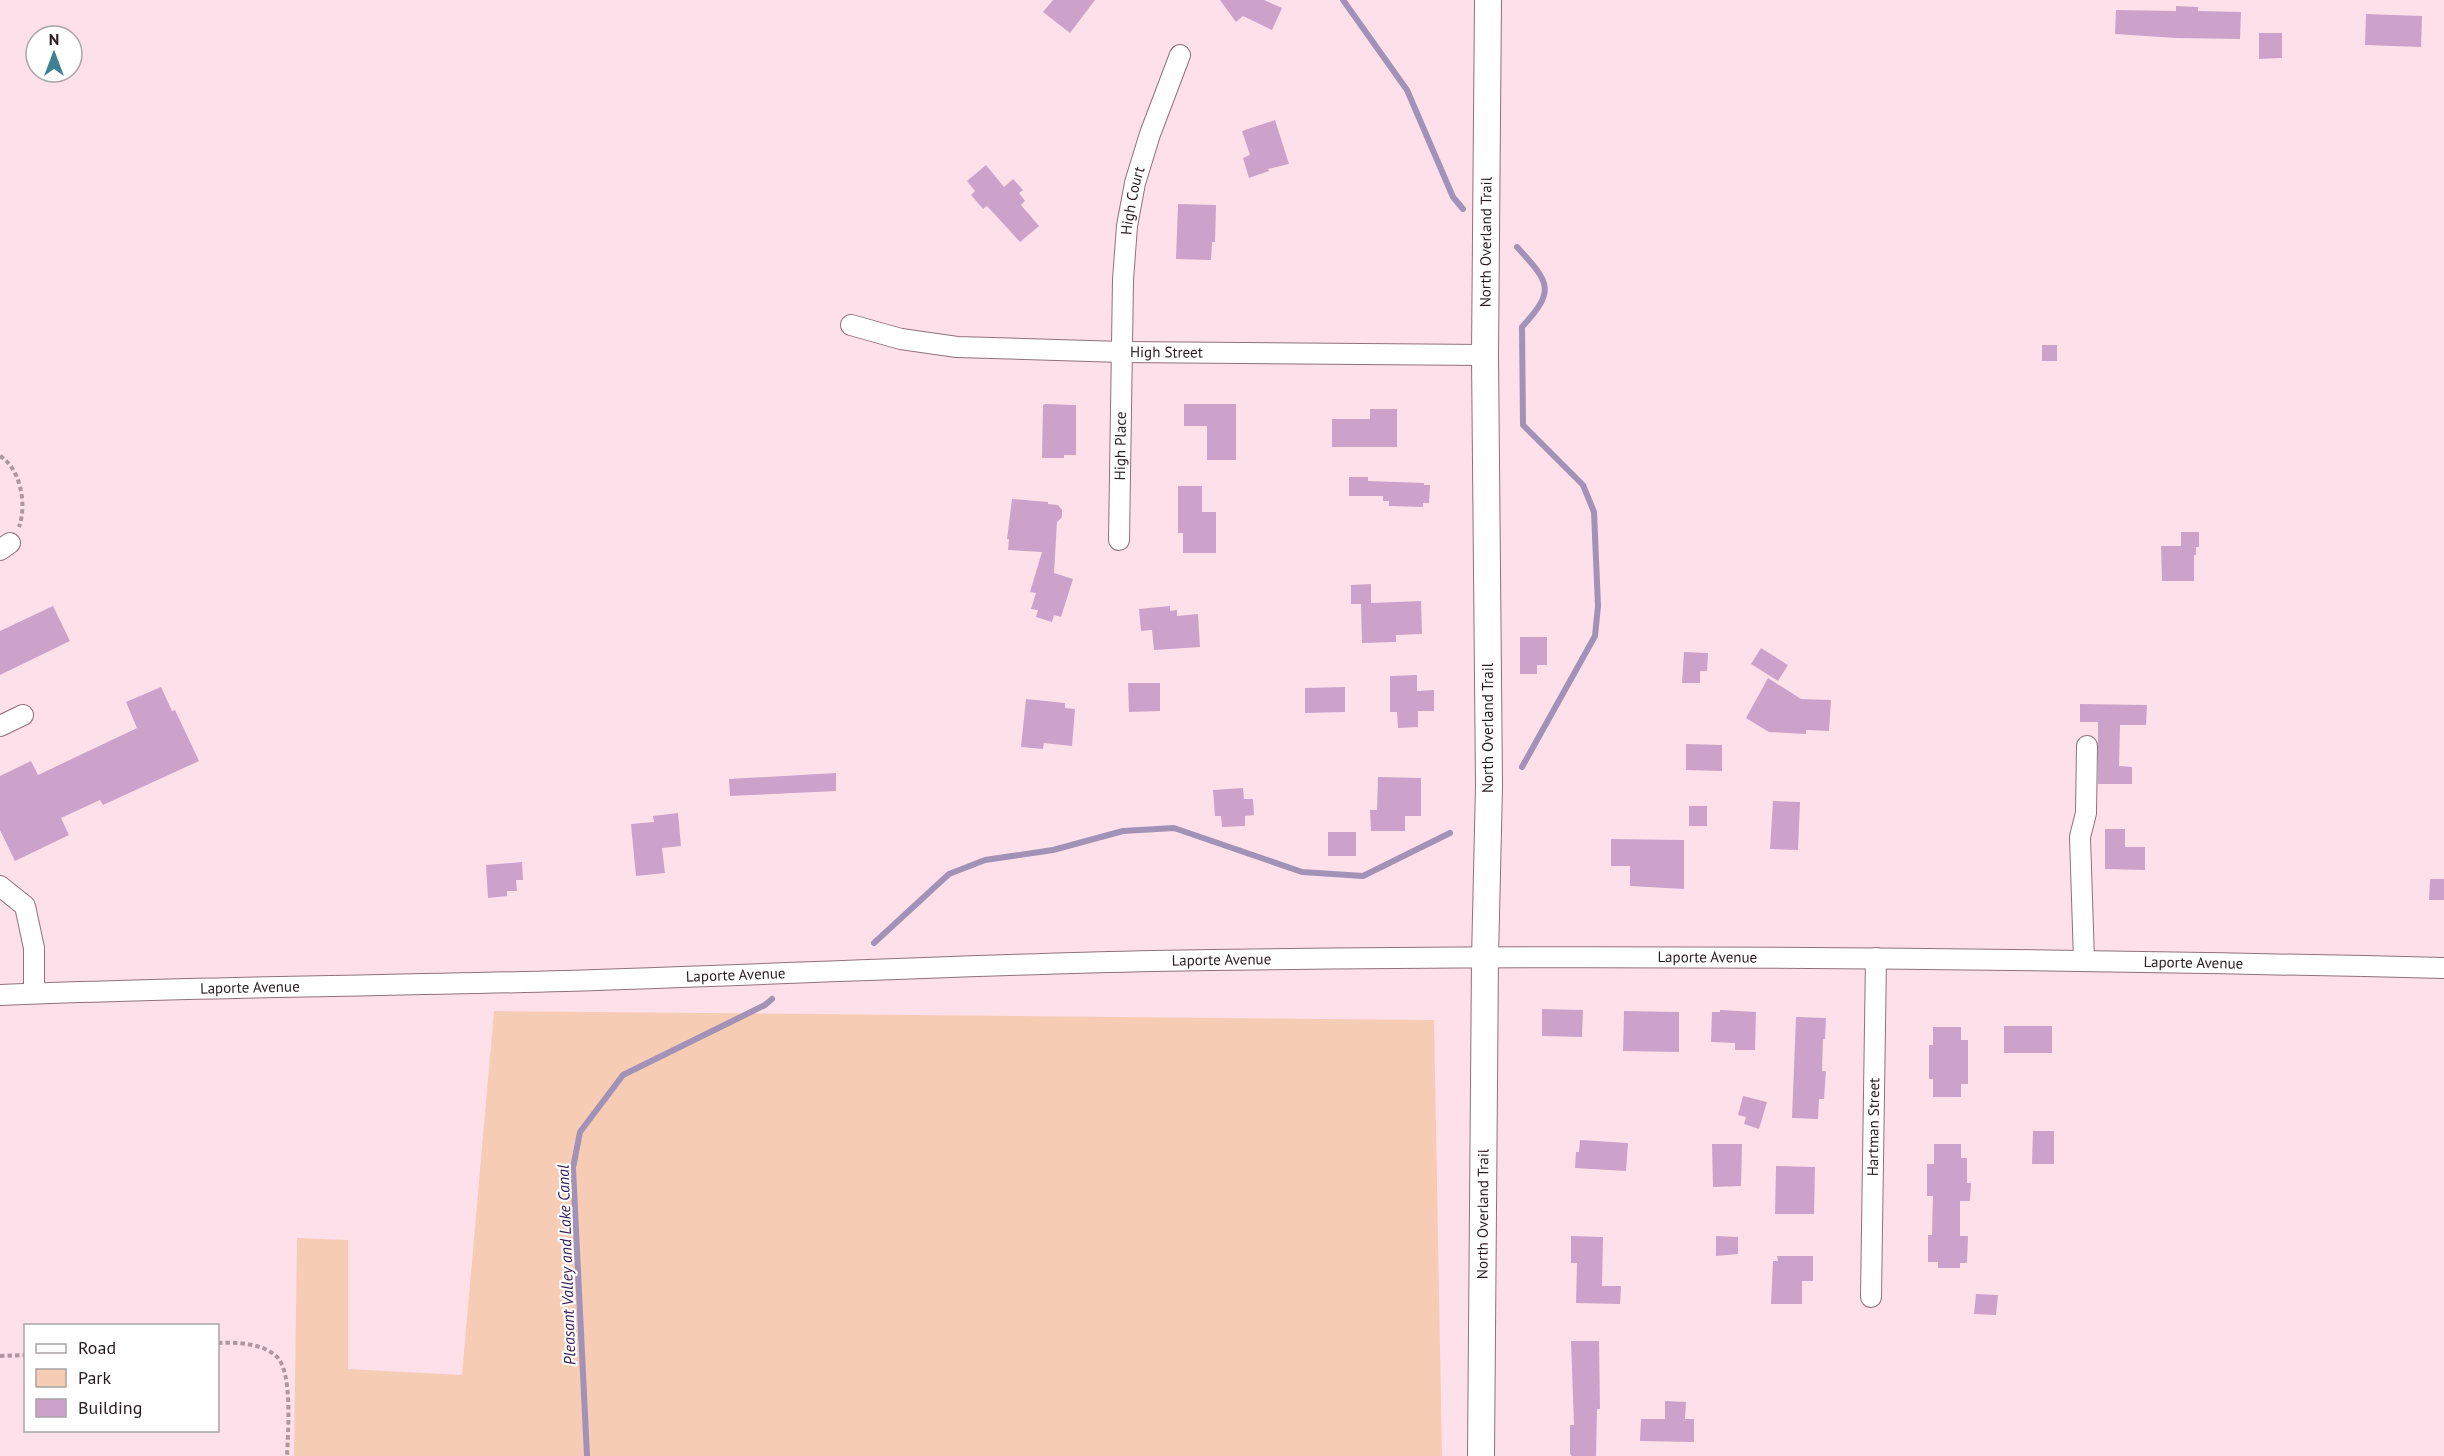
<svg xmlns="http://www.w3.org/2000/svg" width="2444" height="1456" font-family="'PT Sans',sans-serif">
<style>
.green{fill:#f7ccb5}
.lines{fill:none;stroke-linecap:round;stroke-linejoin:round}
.stream{stroke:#a292b8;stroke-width:6}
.building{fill:#cca2cb}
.minor-casing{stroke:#91707c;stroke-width:22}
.major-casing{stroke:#91707c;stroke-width:28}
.path{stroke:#ae97a0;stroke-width:4;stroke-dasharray:4.5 3;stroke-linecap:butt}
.minor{stroke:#fff;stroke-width:20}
.major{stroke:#fff;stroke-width:26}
.labels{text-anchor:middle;stroke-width:4.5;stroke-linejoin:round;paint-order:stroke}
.street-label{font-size:15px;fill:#291c21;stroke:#fff}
.water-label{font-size:16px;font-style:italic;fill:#321854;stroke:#fff}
</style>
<rect width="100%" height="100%" fill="#fee0eb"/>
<!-- green -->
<polygon class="green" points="494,1011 1434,1020 1442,1456 294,1456 297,1238 348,1240 348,1369 462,1375"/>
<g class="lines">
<!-- stream -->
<g class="stream">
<polyline points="1343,0 1407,90 1453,197 1463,209"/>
<path d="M1517,247C1550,283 1556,290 1522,327L1523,425L1583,485L1594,512L1598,606L1595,636L1522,767"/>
<polyline points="874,943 949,874 985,860 1053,850 1123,831 1174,828 1302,872 1363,876 1450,833"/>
<polyline points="587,1456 573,1168 580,1132 623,1075 765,1005 772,999"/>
</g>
</g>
<!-- building -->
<g class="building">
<polygon points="1053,0 1095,0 1070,33 1043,12"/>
<polygon points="1220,0 1264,0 1282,8 1272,30 1243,16 1236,22"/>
<polygon points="2176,6 2198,7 2198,11 2241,12 2240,39 2176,38 2115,34 2116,10 2176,11"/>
<polygon points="2366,14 2422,16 2421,47 2365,45"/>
<polygon points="2259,33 2282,33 2282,58 2259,59"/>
<polygon points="1275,120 1289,164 1268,169 1269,171 1249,178 1243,158 1250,155 1242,131"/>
<polygon points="986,165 1004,187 1013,179 1023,190 1019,193 1025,201 1021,205 1039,226 1020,242 987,206 983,209 971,195 975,191 967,181"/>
<polygon points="1178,204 1216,205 1215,242 1212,242 1211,260 1176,259"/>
<rect x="2042" y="345" width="15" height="16"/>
<polygon points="1045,404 1076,405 1076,455 1064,455 1064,458 1042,458 1043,405"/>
<polygon points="1184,404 1236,404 1236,460 1207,460 1207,426 1184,426"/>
<polygon points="1370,409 1397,409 1397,447 1332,447 1332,419 1370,419"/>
<polygon points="1349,477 1368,477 1368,481 1424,483 1424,485 1430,485 1429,503 1423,503 1423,507 1389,506 1389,501 1383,501 1383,496 1349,496"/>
<polygon points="1178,486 1202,486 1202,512 1216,512 1216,553 1183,553 1183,533 1178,533"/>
<polygon points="1012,499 1048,502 1048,504 1058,505 1062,510 1062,517 1057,522 1054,573 1073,579 1061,617 1054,615 1052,622 1036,617 1038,610 1031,609 1036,593 1030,592 1042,552 1008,550 1009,539 1007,539"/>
<polygon points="2181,532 2199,532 2199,547 2196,547 2196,555 2194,555 2194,581 2162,581 2161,546 2181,546"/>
<polygon points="1371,584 1371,603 1421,601 1422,634 1396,635 1396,642 1362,643 1361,604 1351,604 1351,585"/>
<polygon points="53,606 70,641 0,675 0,631"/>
<polygon points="1170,606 1170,611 1177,610 1177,616 1198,614 1200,647 1154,650 1152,630 1141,631 1139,609"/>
<polygon points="1520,637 1547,637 1547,665 1537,665 1537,674 1520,674"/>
<polygon points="1761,648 1788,665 1778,681 1751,664"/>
<polygon points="1684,652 1708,653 1707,671 1700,671 1700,683 1682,683"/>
<polygon points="1417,675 1417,691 1434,690 1434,711 1418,711 1418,727 1398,728 1397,712 1390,712 1390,676"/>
<polygon points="1768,678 1801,699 1831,700 1829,731 1806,730 1806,734 1769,732 1746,718"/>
<polygon points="1128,683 1160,683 1160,711 1129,712"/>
<polygon points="161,687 172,711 175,710 199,761 103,805 100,800 61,818 69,835 15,861 0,830 0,776 31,761 38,775 137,728 126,702"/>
<polygon points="1345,687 1345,712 1305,713 1305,688"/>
<polygon points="1026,699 1065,703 1065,708 1075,709 1072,746 1044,743 1043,749 1021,747"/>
<polygon points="2080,704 2147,705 2146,725 2120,725 2119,766 2132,767 2132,784 2098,784 2098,722 2080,722"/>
<polygon points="1686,744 1722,745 1722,771 1686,770"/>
<polygon points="836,773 836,791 730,796 729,779"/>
<polygon points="1378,777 1421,778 1421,816 1405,816 1405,831 1371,831 1370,810 1377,810"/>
<polygon points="1243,788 1244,799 1253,799 1254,815 1245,816 1245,826 1222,827 1221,816 1215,816 1213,790"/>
<polygon points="1773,801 1800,802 1798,850 1770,849"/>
<rect x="1689" y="806" width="18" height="20"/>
<polygon points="678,813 681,846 662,848 665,873 636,876 631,824 654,822 653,816"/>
<polygon points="2105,829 2125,829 2125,847 2145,847 2145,870 2105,869"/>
<rect x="1328" y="832" width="28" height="24"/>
<polygon points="1611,839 1684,840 1684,889 1630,886 1630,866 1611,866"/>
<polygon points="522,862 523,880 516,880 517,891 507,891 507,896 488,898 486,865"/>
<polygon points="2430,879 2444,879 2444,900 2429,900"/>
<polygon points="1542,1009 1583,1010 1582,1037 1542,1036"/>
<polygon points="1720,1010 1756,1012 1755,1050 1735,1050 1735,1043 1711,1042 1712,1012 1720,1012"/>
<polygon points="1624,1011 1679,1012 1679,1052 1623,1051"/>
<polygon points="1796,1017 1826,1018 1825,1039 1823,1039 1822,1071 1826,1071 1824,1099 1819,1099 1818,1119 1792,1118"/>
<rect x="2004" y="1026" width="48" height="27"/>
<polygon points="1933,1027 1961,1027 1961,1040 1968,1040 1968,1084 1961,1084 1961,1097 1933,1097 1933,1079 1929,1079 1929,1045 1933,1045"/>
<polygon points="1743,1096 1767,1102 1759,1129 1744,1124 1746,1117 1738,1115"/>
<polygon points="2033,1131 2054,1131 2054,1164 2032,1164"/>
<polygon points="1580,1140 1628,1143 1626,1171 1575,1168 1576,1152 1579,1152"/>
<polygon points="1712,1144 1742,1144 1741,1186 1713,1187"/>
<polygon points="1934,1144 1961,1144 1961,1158 1967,1158 1967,1183 1971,1183 1970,1201 1960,1201 1960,1236 1968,1236 1967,1263 1960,1263 1960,1268 1938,1268 1938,1262 1928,1262 1928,1235 1932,1235 1933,1196 1927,1196 1927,1164 1934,1164"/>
<polygon points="1776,1166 1815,1167 1814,1214 1775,1214"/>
<polygon points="1571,1236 1603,1237 1602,1286 1621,1286 1620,1304 1576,1303 1577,1263 1571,1263"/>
<polygon points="1716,1236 1738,1237 1738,1254 1716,1256"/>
<polygon points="1777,1256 1813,1256 1813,1281 1802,1281 1802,1304 1771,1304 1773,1261 1778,1261"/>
<polygon points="1976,1294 1998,1295 1996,1315 1974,1314"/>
<polygon points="1571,1341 1599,1341 1600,1409 1597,1409 1596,1456 1572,1456 1570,1454 1570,1425 1574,1425"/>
<polygon points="1665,1401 1686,1402 1685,1419 1694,1419 1694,1442 1640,1441 1641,1419 1665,1419"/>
</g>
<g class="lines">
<!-- minor casing -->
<g class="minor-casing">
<g id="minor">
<path id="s1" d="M851,325L901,339L957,347L1122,352L1485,355"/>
<path id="s2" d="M1119,540L1123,280L1127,226L1135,183L1150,134L1180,55"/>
<polyline points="0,550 10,543"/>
<polyline points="0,726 23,715"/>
<polyline points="0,886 25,906 34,948 34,993"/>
<polyline points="2084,960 2080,837 2086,813 2087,746"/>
<path id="s3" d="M0,995C188,987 377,986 565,981C761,975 958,965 1154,961C1584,953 2014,958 2444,968"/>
<path id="s4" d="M1871,1297L1876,958"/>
</g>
</g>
<!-- major casing -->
<g class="major-casing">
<g id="major">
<path id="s5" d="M1481,1456L1485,959L1489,786L1485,355L1488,0"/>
</g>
</g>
<!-- path -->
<g class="path">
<path d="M0,456C21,469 27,505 19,527"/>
<path d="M218,1343C235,1342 262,1343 276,1356C293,1370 288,1433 287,1456"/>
<polyline points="0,1356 26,1355"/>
</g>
<!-- minor -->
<use href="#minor" class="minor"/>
<!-- major -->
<use href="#major" class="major"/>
</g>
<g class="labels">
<!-- street labels -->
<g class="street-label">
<text dy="5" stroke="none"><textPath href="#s2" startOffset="340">High Court</textPath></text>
<text dy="5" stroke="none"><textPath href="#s5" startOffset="1214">North Overland Trail</textPath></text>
<text dy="5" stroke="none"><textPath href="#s1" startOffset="318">High Street</textPath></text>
<text dy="5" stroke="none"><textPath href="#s2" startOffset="94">High Place</textPath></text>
<text transform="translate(1488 728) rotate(-90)" y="5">North Overland Trail</text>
<text dy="5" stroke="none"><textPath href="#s3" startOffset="1708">Laporte Avenue</textPath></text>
<text dy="5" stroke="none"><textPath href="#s3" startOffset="1222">Laporte Avenue</textPath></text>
<text dy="5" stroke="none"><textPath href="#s3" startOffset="2194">Laporte Avenue</textPath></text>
<text dy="5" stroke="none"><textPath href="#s3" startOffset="736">Laporte Avenue</textPath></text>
<text dy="5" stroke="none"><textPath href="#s3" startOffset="250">Laporte Avenue</textPath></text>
<text dy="5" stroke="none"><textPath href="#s4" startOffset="170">Hartman Street</textPath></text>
<text dy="5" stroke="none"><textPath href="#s5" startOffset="242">North Overland Trail</textPath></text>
</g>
<!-- water labels -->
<g class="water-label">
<text transform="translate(566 1265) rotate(-92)" y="6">Pleasant Valley and Lake Canal</text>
</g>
</g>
<!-- legend -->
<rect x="24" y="1324" width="195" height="108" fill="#ffffff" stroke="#a9a4a6" stroke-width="1.5"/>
<rect x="36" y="1344" width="30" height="9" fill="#ffffff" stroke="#a9a4a6" stroke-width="1.5"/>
<text x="78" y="1354" font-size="18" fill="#291c21">Road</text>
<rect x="36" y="1369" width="30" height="18" fill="#f7ccb5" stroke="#a9a4a6" stroke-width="1.5"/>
<text x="78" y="1384" font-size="18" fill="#291c21">Park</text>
<rect x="36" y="1399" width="30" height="18" fill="#cca2cb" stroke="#a9a4a6" stroke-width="1.5"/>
<text x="78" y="1414" font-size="18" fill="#291c21">Building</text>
<!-- north arrow -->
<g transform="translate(54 54)"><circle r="28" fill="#ffffff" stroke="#a9a4a6" stroke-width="1.5"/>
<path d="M0-4.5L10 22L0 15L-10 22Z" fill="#3f8092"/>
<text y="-9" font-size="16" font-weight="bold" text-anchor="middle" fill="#291c21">N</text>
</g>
</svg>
